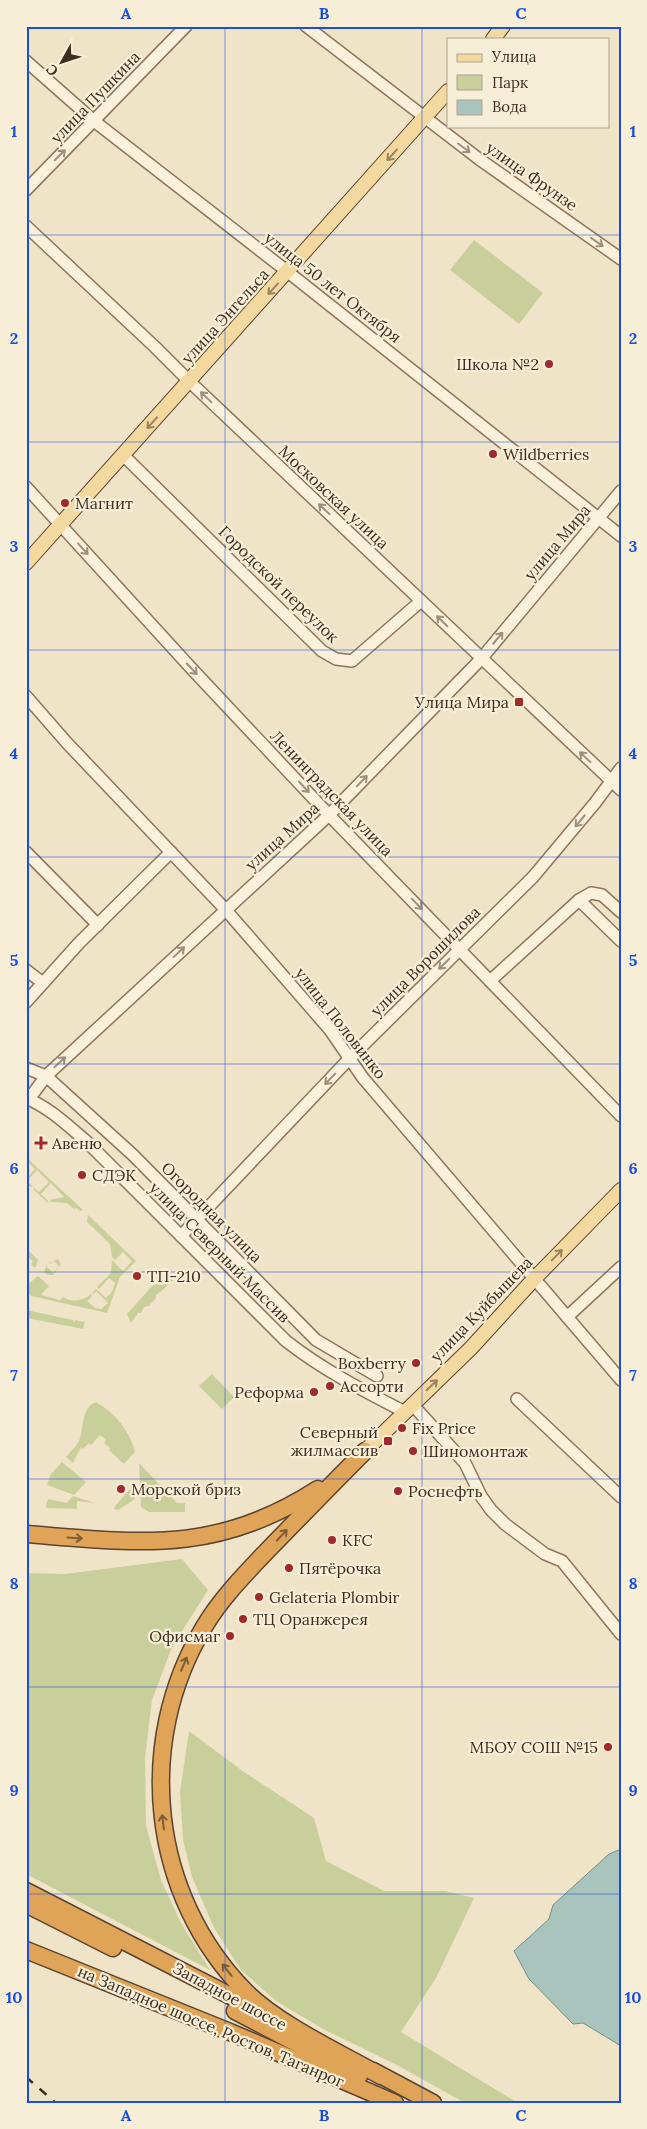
<svg xmlns="http://www.w3.org/2000/svg" width="647" height="2129" font-family="Lora,serif">
<style>
.green{fill:#c9cf9b}
.water{fill:#a9c4bc;stroke:#6f938a}
.lines{fill:none;stroke-linecap:round;stroke-linejoin:round}
.minor-casing{stroke:#8d765c;stroke-width:14}
.major-casing{stroke:#5b4430;stroke-width:16}
.highway-casing{stroke:#5b4430;stroke-width:19}
.minor{stroke:#faf1dc;stroke-width:11}
.major{stroke:#f3d9a0;stroke-width:14}
.highway{stroke:#e0a458;stroke-width:16}
.rail{stroke:#3d2e20;stroke-width:2.5;stroke-dasharray:9 9;stroke-linecap:butt}
.oneway{stroke:#9c907e}
.oneway2{stroke:#988460}
.oneway3{stroke:#7e5d36}
.grid{fill:none;stroke:#1d4ed8;stroke-width:1;stroke-opacity:0.55}
.poi-dot{fill:#9e2a2b;stroke:#f7eed8;stroke-width:2}
.labels{text-anchor:middle;stroke-width:4.5;stroke-linejoin:round;paint-order:stroke}
.street-label{font-size:16px;fill:#3d2e20;stroke:#f7eed8}
.poi-label{font-size:16px;fill:#3d2e20;stroke:#f7eed8;text-anchor:start}
.neatline{fill:none;stroke:#1d4ed8;stroke-width:2}
.grid-label{font-size:16px;text-anchor:middle;font-weight:bold;fill:#1d4ed8}
</style>
<rect width="100%" height="100%" fill="#f0e4c8"/>
<!-- green -->
<g class="green">
<polygon points="474,240 543,293 519,324 450,270"/>
<polygon points="26,1157 83,1210 80,1211 76,1208 74,1209 67,1203 51,1202 50,1200 64,1197 51,1183 41,1194 48,1201 48,1203 33,1189 34,1188 39,1192 49,1182 37,1170 27,1181 33,1186 31,1187 26,1183 26,1179 35,1169 26,1160"/>
<path d="M88,1215L136,1261L120,1277L107,1313L31,1296L26,1291V1286L38,1276L49,1286L41,1295L60,1300L63,1297C72,1303 83,1301 91,1294L92,1296L87,1301L95,1308L101,1309L108,1303L96,1291L93,1294L92,1293L96,1289L106,1298L112,1292L115,1283L109,1278L99,1289L97,1287L111,1273L112,1260L123,1271L132,1261L123,1252L115,1260L112,1257L110,1244L87,1222Z"/>
<polygon points="26,1248 38,1260 35,1268 31,1264 33,1262 30,1258 26,1262"/>
<polygon points="58,1259 61,1264 53,1275 48,1275 44,1272 47,1264 47,1267 53,1273 59,1266 54,1261 50,1264 49,1263"/>
<path d="M170,1277L173,1280C167,1286 163,1290 156,1295V1298L149,1306L144,1307L141,1313H138L131,1323L127,1314L154,1284L163,1285Z"/>
<polygon points="26,1310 73,1320 74,1322 75,1320 85,1322 83,1329 27,1318"/>
<polygon points="212,1374 234,1397 222,1409 199,1386"/>
<path d="M96,1402C116,1414 129,1430 135,1452L124,1464L109,1450L110,1448L104,1443L106,1440L100,1435L91,1445L89,1443L83,1449L81,1447L73,1463L66,1457C70,1452 76,1447 79,1441C84,1429 81,1407 96,1402Z"/>
<polygon points="62,1462 86,1482 74,1495 47,1485 51,1474"/>
<polygon points="139,1463 177,1503 185,1503 185,1512 149,1512 141,1507"/>
<polygon points="130,1489 135,1492 135,1499 118,1510 114,1509 115,1506"/>
<polygon points="73,1496 95,1503 77,1501 77,1509 47,1508 46,1506 48,1499 67,1503"/>
<polygon points="182,1559 208,1590 172,1647 152,1700 145,1758 146,1826 161,1880 181,1923 210,1970 26,1874 26,1573 65,1574"/>
<polygon points="189,1731 244,1772 314,1818 326,1861 384,1891 445,1891 474,1898 436,1978 401,2032 518,2103 465,2103 397,2065 323,2029 276,2001 241,1970 214,1928 192,1877 183,1840 180,1792"/>
</g>
<!-- water -->
<polygon class="water" points="621,1849 621,2046 583,2023 573,2024 529,1979 514,1951 549,1919 553,1905 609,1854"/>
<g class="lines">
<!-- minor casing -->
<g class="minor-casing">
<g id="minor">
<polyline points="306,26 479,159 621,259"/>
<polyline points="26,61 94,121 288,272 621,536"/>
<polyline points="26,190 186,26"/>
<polyline points="26,226 155,347 190,382 621,790"/>
<polyline points="123,455 322,651 336,659 352,661 421,601"/>
<polyline points="26,487 191,668 329,815 621,1116"/>
<polyline points="26,696 67,743 225,909 330,1030 363,1078 621,1380"/>
<polyline points="26,852 98,925"/>
<polyline points="579,900 621,941"/>
<polyline points="26,970 43,983"/>
<polyline points="490,981 579,900 591,893 602,895 621,912"/>
<polyline points="26,1002 79,943 171,852"/>
<polyline points="26,1068 46,1076 133,1155 316,1340 377,1376"/>
<path d="M26,1098C50,1108 67,1125 86,1141L286,1341C323,1370 364,1391 405,1412"/>
<polyline points="29,1099 46,1076 329,815 481,659 621,491"/>
<polyline points="181,1236 349,1059 533,877 595,803 621,768"/>
<polyline points="567,1317 621,1267"/>
<polyline points="517,1399 621,1497"/>
<polyline points="412,1404 465,1463 481,1496 491,1510 505,1524 545,1554 562,1561 621,1634"/>
</g>
</g>
<!-- major casing -->
<g class="major-casing">
<g id="major">
<polyline points="493,39 503,26"/>
<polyline points="26,563 448,91"/>
<polyline points="365,1451 471,1348 534,1279 621,1190"/>
</g>
</g>
<!-- highway casing -->
<g class="highway-casing">
<g id="highway">
<path d="M365,1451C331,1485 298,1519 265,1553C243,1576 220,1600 204,1627C134,1743 150,1895 246,1992C278,2024 340,2053 381,2076"/>
<path d="M26,1534C140,1543 216,1555 318,1489"/>
<polyline points="26,1891 256,2009"/>
<polyline points="26,1904 113,1948"/>
<polyline points="26,1950 230,2032 395,2103"/>
<polyline points="235,2011 359,2076"/>
<polyline points="373,2071 433,2103"/>
</g>
</g>
<!-- minor -->
<use href="#minor" class="minor"/>
<!-- major -->
<use href="#major" class="major"/>
<!-- highway -->
<use href="#highway" class="highway"/>
<!-- rail -->
<polyline class="rail" points="26,2077 56,2103"/>
</g>
<!-- one-way arrows -->
<defs><path id="oneway-shaft" d="M-6 0H5M1.5-3L5.5 0L1.5 3" fill="none" stroke-width="1.6" stroke-linecap="round" stroke-linejoin="round" transform="scale(1.25)"/></defs>
<g class="oneway">
<use href="#oneway-shaft" transform="translate(464 148) rotate(37)"/>
<use href="#oneway-shaft" transform="translate(60 155) rotate(-45)"/>
<use href="#oneway-shaft" transform="translate(597 242) rotate(35)"/>
<use href="#oneway-shaft" transform="translate(206 397) rotate(-137)"/>
<use href="#oneway-shaft" transform="translate(324 509) rotate(-137)"/>
<use href="#oneway-shaft" transform="translate(83 549) rotate(48)"/>
<use href="#oneway-shaft" transform="translate(442 621) rotate(-136)"/>
<use href="#oneway-shaft" transform="translate(498 638) rotate(-50)"/>
<use href="#oneway-shaft" transform="translate(192 669) rotate(47)"/>
<use href="#oneway-shaft" transform="translate(585 757) rotate(-137)"/>
<use href="#oneway-shaft" transform="translate(362 781) rotate(-46)"/>
<use href="#oneway-shaft" transform="translate(304 787) rotate(47)"/>
<use href="#oneway-shaft" transform="translate(580 821) rotate(130)"/>
<use href="#oneway-shaft" transform="translate(417 904) rotate(46)"/>
<use href="#oneway-shaft" transform="translate(179 952) rotate(-43)"/>
<use href="#oneway-shaft" transform="translate(444 964) rotate(135)"/>
<use href="#oneway-shaft" transform="translate(60 1062) rotate(-43)"/>
<use href="#oneway-shaft" transform="translate(330 1079) rotate(134)"/>
</g>
<g class="oneway2">
<use href="#oneway-shaft" transform="translate(392 155) rotate(132)"/>
<use href="#oneway-shaft" transform="translate(273 289) rotate(132)"/>
<use href="#oneway-shaft" transform="translate(152 423) rotate(132)"/>
<use href="#oneway-shaft" transform="translate(557 1255) rotate(-46)"/>
<use href="#oneway-shaft" transform="translate(432 1385) rotate(-44)"/>
</g>
<g class="oneway3">
<use href="#oneway-shaft" transform="translate(282 1535) rotate(-47)"/>
<use href="#oneway-shaft" transform="translate(75 1538) rotate(4)"/>
<use href="#oneway-shaft" transform="translate(184 1664) rotate(-67)"/>
<use href="#oneway-shaft" transform="translate(163 1822) rotate(-97)"/>
<use href="#oneway-shaft" transform="translate(227 1970) rotate(-128)"/>
</g>
<!-- grid -->
<path class="grid" d="M225,26V2103M422,26V2103M26,235H621M26,442H621M26,650H621M26,857H621M26,1064H621M26,1272H621M26,1479H621M26,1687H621M26,1894H621"/>
<!-- markers -->
<g class="poi-dot">
<circle cx="549" cy="364" r="5"/>
<circle cx="493" cy="454" r="5"/>
<circle cx="65" cy="503" r="5"/>
<rect x="514" y="697" width="10" height="10" rx="2.5"/>
<path d="M38.5 1135.5h5v5h5v5h-5v5h-5v-5h-5v-5h5z"/>
<circle cx="82" cy="1175" r="5"/>
<circle cx="137" cy="1276" r="5"/>
<circle cx="416" cy="1363" r="5"/>
<circle cx="330" cy="1386" r="5"/>
<circle cx="314" cy="1392" r="5"/>
<circle cx="402" cy="1428" r="5"/>
<rect x="383" y="1436" width="10" height="10" rx="2.5"/>
<circle cx="413" cy="1451" r="5"/>
<circle cx="121" cy="1489" r="5"/>
<circle cx="398" cy="1491" r="5"/>
<circle cx="332" cy="1540" r="5"/>
<circle cx="289" cy="1568" r="5"/>
<circle cx="259" cy="1597" r="5"/>
<circle cx="243" cy="1619" r="5"/>
<circle cx="230" cy="1636" r="5"/>
<circle cx="608" cy="1747" r="5"/>
</g>
<g class="labels">
<!-- street labels -->
<g class="street-label">
<text transform="translate(95 97) rotate(-46)" y="6">улица Пушкина</text>
<text transform="translate(532 176) rotate(35)" y="6">улица Фрунзе</text>
<text transform="translate(333 287) rotate(38)" y="6">улица 50 лет Октября</text>
<text transform="translate(225 316) rotate(-48)" y="6">улица Энгельса</text>
<text transform="translate(334 497) rotate(43)" y="6">Московская улица</text>
<text transform="translate(557 542) rotate(-50)" y="6">улица Мира</text>
<text transform="translate(279 584) rotate(44)" y="6">Городской переулок</text>
<text transform="translate(332 793) rotate(46)" y="6">Ленинградская улица</text>
<text transform="translate(282 836) rotate(-42)" y="6">улица Мира</text>
<text transform="translate(425 961) rotate(-45)" y="6">улица Ворошилова</text>
<text transform="translate(341 1023) rotate(52)" y="6">улица Половинко</text>
<text transform="translate(212 1212) rotate(45)" y="6">Огородная улица</text>
<text transform="translate(220 1252) rotate(45)" y="6">улица Северный Массив</text>
<text transform="translate(481 1309) rotate(-46)" y="6">улица Куйбышева</text>
<text transform="translate(230 1996) rotate(28)" y="6">Западное шоссе</text>
<text transform="translate(211 2026) rotate(23)" y="6">на Западное шоссе, Ростов, Таганрог</text>
</g>
<!-- poi labels -->
<g class="poi-label">
<text x="539" y="370" text-anchor="end">Школа №2</text>
<text x="503" y="460">Wildberries</text>
<text x="75" y="509">Магнит</text>
<text x="509" y="708" text-anchor="end">Улица Мира</text>
<text x="52" y="1149">Авеню</text>
<text x="92" y="1181">СДЭК</text>
<text x="147" y="1282">ТП-210</text>
<text x="406" y="1369" text-anchor="end">Boxberry</text>
<text x="340" y="1392">Ассорти</text>
<text x="304" y="1398" text-anchor="end">Реформа</text>
<text x="412" y="1434">Fix Price</text>
<text x="378" y="1438" text-anchor="end">Северный<tspan x="378" dy="18">жилмассив</tspan></text>
<text x="423" y="1457">Шиномонтаж</text>
<text x="131" y="1495">Морской бриз</text>
<text x="408" y="1497">Роснефть</text>
<text x="342" y="1546">KFC</text>
<text x="299" y="1574">Пятёрочка</text>
<text x="269" y="1603">Gelateria Plombir</text>
<text x="253" y="1625">ТЦ Оранжерея</text>
<text x="220" y="1642" text-anchor="end">Офисмаг</text>
<text x="598" y="1753" text-anchor="end">МБОУ СОШ №15</text>
</g>
</g>
<!-- border -->
<rect width="647" height="2129" fill="none" stroke="#f7eed8" stroke-width="55"/>
<!-- legend -->
<rect x="447" y="38" width="162" height="90" fill="#f7eed8" stroke="#ada18e"/>
<rect x="457" y="54" width="25" height="8" fill="#f3d9a0" stroke="#ada18e"/>
<text x="492" y="62" font-size="15" fill="#3d2e20">Улица</text>
<rect x="457" y="75" width="25" height="15" fill="#c9cf9b" stroke="#ada18e"/>
<text x="492" y="88" font-size="15" fill="#3d2e20">Парк</text>
<rect x="457" y="100" width="25" height="15" fill="#a9c4bc" stroke="#ada18e"/>
<text x="492" y="112" font-size="15" fill="#3d2e20">Вода</text>
<!-- north arrow -->
<g transform="translate(62 62) rotate(230)" stroke="#f7eed8" stroke-width="4" paint-order="stroke">
<path d="M0-4L9 19L0 12L-9 19Z" fill="#3d2e20"/>
<text y="-8" font-size="14" font-weight="bold" text-anchor="middle" fill="#3d2e20">С</text>
</g>
<rect x="28" y="28" width="592" height="2074" class="neatline"/>
<g class="grid-label">
<text x="126" y="19">A</text>
<text x="324" y="19">B</text>
<text x="521" y="19">C</text>
<text x="14" y="137">1</text>
<text x="633" y="137">1</text>
<text x="14" y="344">2</text>
<text x="633" y="344">2</text>
<text x="14" y="552">3</text>
<text x="633" y="552">3</text>
<text x="14" y="759">4</text>
<text x="633" y="759">4</text>
<text x="14" y="966">5</text>
<text x="633" y="966">5</text>
<text x="14" y="1174">6</text>
<text x="633" y="1174">6</text>
<text x="14" y="1381">7</text>
<text x="633" y="1381">7</text>
<text x="14" y="1589">8</text>
<text x="633" y="1589">8</text>
<text x="14" y="1796">9</text>
<text x="633" y="1796">9</text>
<text x="14" y="2003">10</text>
<text x="633" y="2003">10</text>
<text x="126" y="2121">A</text>
<text x="324" y="2121">B</text>
<text x="521" y="2121">C</text>
</g>
</svg>
